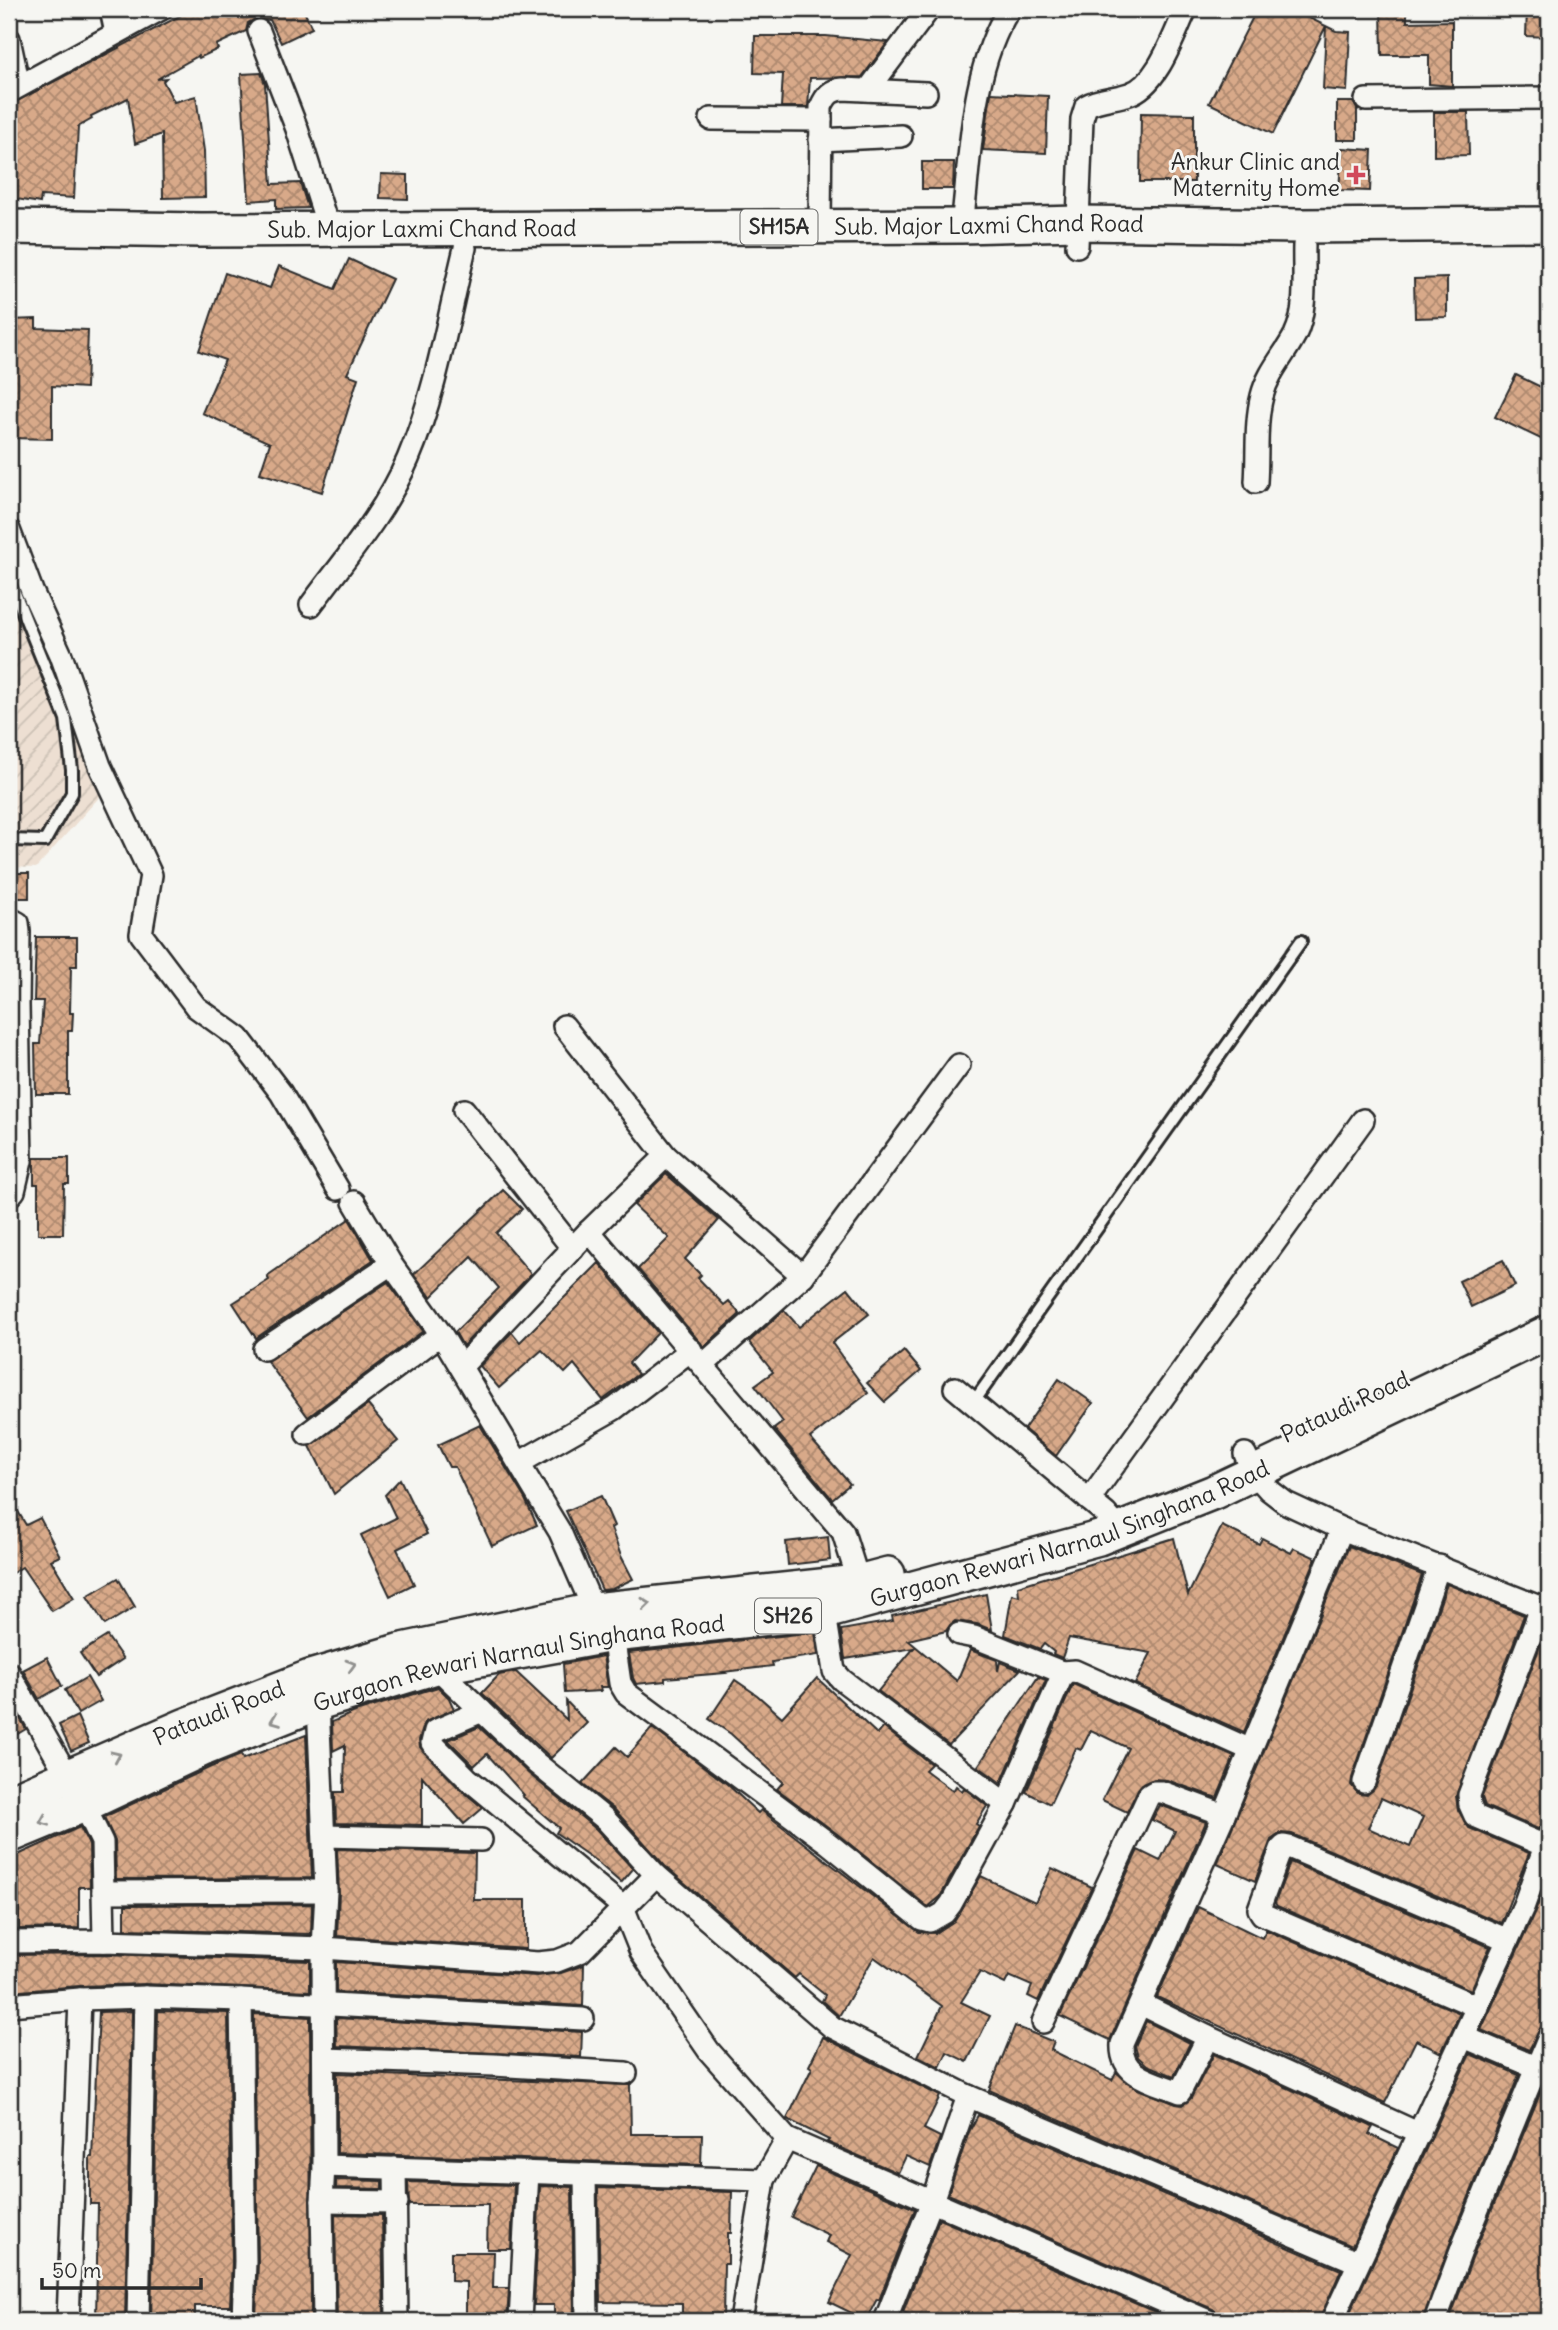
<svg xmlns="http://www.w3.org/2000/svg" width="1558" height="2330" font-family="Delius,sans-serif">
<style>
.industrial{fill:url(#industrial-furrows)}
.building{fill:url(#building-cross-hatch);stroke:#2b2b2b;stroke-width:2;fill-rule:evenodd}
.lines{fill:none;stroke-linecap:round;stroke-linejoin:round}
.lane-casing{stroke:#2b2b2b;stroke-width:16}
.street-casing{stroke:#2b2b2b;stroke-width:26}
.primary-casing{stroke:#2b2b2b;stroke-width:38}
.lane{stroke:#f6f6f2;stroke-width:10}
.street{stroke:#f6f6f2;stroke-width:21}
.primary{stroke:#f6f6f2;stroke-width:33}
.oneway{stroke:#90908e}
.poi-dot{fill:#d1495b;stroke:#f6f6f2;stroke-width:2.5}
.labels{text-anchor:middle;stroke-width:6;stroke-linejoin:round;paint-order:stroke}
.shield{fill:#f6f6f2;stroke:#686867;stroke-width:2}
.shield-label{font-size:21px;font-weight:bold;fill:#2b2b2b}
.poi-label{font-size:23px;fill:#2b2b2b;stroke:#f6f6f2;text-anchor:end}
.street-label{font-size:23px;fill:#2b2b2b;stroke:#f6f6f2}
</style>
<defs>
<pattern id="industrial-furrows" width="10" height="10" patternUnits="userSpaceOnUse" patternTransform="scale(1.75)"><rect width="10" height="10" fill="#eddfd2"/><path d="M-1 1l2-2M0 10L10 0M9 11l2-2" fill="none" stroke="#cbc0b4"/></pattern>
<pattern id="building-cross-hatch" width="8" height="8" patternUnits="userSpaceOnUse" patternTransform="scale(1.75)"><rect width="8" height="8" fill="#d8a989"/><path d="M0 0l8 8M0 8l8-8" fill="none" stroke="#af8a70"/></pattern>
</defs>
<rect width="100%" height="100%" fill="#f6f6f2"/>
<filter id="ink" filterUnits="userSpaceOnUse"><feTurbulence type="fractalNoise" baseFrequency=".0143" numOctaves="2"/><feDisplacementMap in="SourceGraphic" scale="14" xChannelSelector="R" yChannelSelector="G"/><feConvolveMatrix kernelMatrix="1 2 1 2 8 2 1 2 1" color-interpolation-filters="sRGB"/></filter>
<g filter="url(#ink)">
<!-- industrial -->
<polygon class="industrial" points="9,538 103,793 36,868 9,867"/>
<!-- building -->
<g class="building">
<polygon points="193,9 303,9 312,28 281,43 270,20 255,19 248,23 246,31 216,45 218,49 199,58 198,56 157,79 166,78 163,81 174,102 196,96 204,151 205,197 163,198 162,134 135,144 128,98 91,116 92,119 78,127 74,198 41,196 40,203 11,198 16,168 9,155 9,105"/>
<polygon points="1257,9 1291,9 1336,31 1350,32 1347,91 1323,89 1326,26 1273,134 1209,103"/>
<polygon points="1381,9 1407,9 1407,22 1452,21 1452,86 1429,84 1429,55 1382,55"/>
<polygon points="1527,9 1549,9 1549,37 1526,36"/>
<polygon points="755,36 826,36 888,42 862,77 810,78 808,107 781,107 783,74 754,73"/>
<polygon points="261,73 265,84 272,184 300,183 308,208 276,209 276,199 249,201 241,74"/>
<polygon points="991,93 1048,96 1046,153 983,150"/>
<polygon points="1337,102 1353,102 1357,109 1357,140 1337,140"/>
<polygon points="1434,112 1468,112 1469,155 1434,156"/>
<polygon points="1141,113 1194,114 1194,182 1140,182"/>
<polygon points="1342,148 1372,150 1370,191 1339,190"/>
<polygon points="922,162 954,162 953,189 922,189"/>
<polygon points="381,174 408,175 408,199 380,198"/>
<polygon points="349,259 392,279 347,374 358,378 322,492 260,473 270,443 202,413 225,360 199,351 225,273 270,288 279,266 335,289"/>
<polygon points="1447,278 1447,317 1415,318 1414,279"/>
<polygon points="36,319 36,328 88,330 86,388 52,386 52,439 9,438 9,320"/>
<polygon points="1516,375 1549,391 1549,443 1495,417"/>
<rect x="12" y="873" width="17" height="25"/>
<polygon points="36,937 77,937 77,966 71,966 70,1013 73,1013 72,1031 68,1031 68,1094 36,1094 35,1044 40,1044 43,1001 34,1001"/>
<polygon points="34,1158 69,1158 69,1184 64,1184 63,1234 38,1234 38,1184 34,1184"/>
<polygon points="666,1174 719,1220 685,1259 701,1275 698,1278 724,1305 729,1301 740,1314 704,1347 638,1269 669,1238 634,1205"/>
<polygon points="503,1190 522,1209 496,1233 531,1274 463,1346 455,1332 499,1288 472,1257 431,1297 414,1274"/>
<polygon points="349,1219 373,1260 256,1338 233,1303 269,1280 267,1276"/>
<polygon points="1503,1260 1515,1286 1471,1307 1459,1281"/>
<polygon points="599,1263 658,1333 629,1363 638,1374 603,1400 574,1364 565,1373 542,1350 499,1388 480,1366 512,1332 520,1342"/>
<polygon points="388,1282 423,1331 308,1417 267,1361"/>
<polygon points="848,1288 869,1314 832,1343 868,1393 810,1438 850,1484 832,1499 774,1429 783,1422 755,1385 773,1372 749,1342 784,1310 799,1327"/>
<polygon points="904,1351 921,1371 885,1402 867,1383"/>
<polygon points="1059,1379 1093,1403 1056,1456 1024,1429"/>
<polygon points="368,1405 398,1441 334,1494 310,1446"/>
<polygon points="480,1425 525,1499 537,1525 492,1546 455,1467 449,1467 438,1445"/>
<polygon points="400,1479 427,1534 397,1549 414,1584 390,1596 361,1535 396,1518 385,1495"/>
<polygon points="9,1496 26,1525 40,1518 60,1556 51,1560 74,1598 52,1611 22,1567 9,1575"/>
<polygon points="601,1496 614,1526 611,1528 621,1556 633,1579 612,1589 602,1590 566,1511"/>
<polygon points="1222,1526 1259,1544 1262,1538 1291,1553 1294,1548 1316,1558 1244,1732 1135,1684 1151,1653 1069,1638 1062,1658 1053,1654 1054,1652 1044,1644 1040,1649 1005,1635 1012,1594 1019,1596 1018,1586 1174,1538 1188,1595"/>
<polygon points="828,1537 830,1560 788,1565 786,1542"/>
<path d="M1349,1546L1422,1575L1352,1778L1351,1785L1359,1794L1367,1795L1376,1786L1447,1584L1524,1615L1456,1796L1458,1810L1469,1828L1529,1853L1501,1923L1292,1834L1281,1833L1271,1840L1255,1881L1217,1864ZM1381,1798L1423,1817L1410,1847L1368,1828Z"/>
<polygon points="118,1578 135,1607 105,1625 87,1596"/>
<polygon points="986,1594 992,1630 977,1624 955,1621 950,1625 946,1631 908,1640 957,1681 970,1650 997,1660 998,1671 1000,1662 1020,1670 949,1745 878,1691 914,1648 845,1659 841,1630 893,1621 892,1616"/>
<polygon points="1549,1623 1549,1822 1541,1825 1538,1829 1485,1806 1482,1797"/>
<polygon points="815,1632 818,1655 772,1662 773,1666 723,1672 725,1673 665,1678 665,1681 636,1684 633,1678 629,1653"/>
<polygon points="107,1636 123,1659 96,1677 80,1653"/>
<polygon points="603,1656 608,1687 600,1687 601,1691 565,1693 563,1664"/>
<polygon points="47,1657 62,1686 39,1699 23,1670"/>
<polygon points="516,1672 567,1720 566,1701 587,1723 551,1758 482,1693 499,1675"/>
<polygon points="87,1677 101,1701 78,1714 65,1690"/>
<polygon points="1038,1677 1046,1680 1001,1783 978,1766"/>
<polygon points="817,1678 877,1734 883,1727 931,1764 925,1770 953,1791 956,1786 962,1791 964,1788 987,1806 976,1824 979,1826 940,1897 928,1907 836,1833 777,1789 783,1782 731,1734 709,1719 735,1680 757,1695 782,1717"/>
<polygon points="1073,1684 1234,1757 1217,1798 1167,1780 1154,1779 1142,1784 1138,1789 1127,1812 1102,1800 1128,1748 1091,1730 1081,1750 1076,1748 1050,1804 1026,1792"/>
<polygon points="438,1687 449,1698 454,1709 425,1722 419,1740 420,1747 458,1787 483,1808 464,1824 422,1776 422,1825 336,1823 335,1792 344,1792 345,1745 333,1751 332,1722 355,1712"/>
<polygon points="9,1699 26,1729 9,1739"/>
<polygon points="77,1716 89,1743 71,1751 59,1725"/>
<polygon points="479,1727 528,1773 596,1829 633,1869 621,1883 596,1861 556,1833 559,1828 522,1796 524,1795 487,1754 474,1766 448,1740"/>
<polygon points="652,1728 727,1784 758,1813 761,1810 919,1932 936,1933 954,1921 981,1876 1035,1902 1052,1868 1092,1887 1038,2001 1028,1996 1032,1986 1009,1976 1005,1984 980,1972 961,2002 990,2016 967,2062 947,2052 940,2067 918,2056 942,2006 874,1957 839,2016 822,2001 825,1995 799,1974 795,1978 665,1866 615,1810 582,1784 616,1747 627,1757"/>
<polygon points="306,1735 312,1878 116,1879 115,1841 104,1817 211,1767 241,1755 243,1759"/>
<polygon points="1160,1805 1206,1822 1110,2040 1060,2016 1138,1850 1160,1861 1175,1831 1152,1820"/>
<polygon points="80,1827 89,1845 90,1887 79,1887 79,1928 19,1929 19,1878 9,1883 9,1859"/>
<polygon points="337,1849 475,1853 474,1900 526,1900 526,1949 337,1936 339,1892"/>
<polygon points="1290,1862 1490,1947 1471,1990 1277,1906 1275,1903"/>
<polygon points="1549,1873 1549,2024 1541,2027 1529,2050 1481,2030 1536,1910"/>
<polygon points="312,1904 311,1934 125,1929 125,1905"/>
<polygon points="1198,1907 1262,1938 1266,1930 1460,2013 1441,2053 1416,2040 1385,2103 1157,1997"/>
<polygon points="104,1954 310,1961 310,1991 145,1984 79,1986 9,1992 9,1955"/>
<polygon points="336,1962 537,1976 561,1973 584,1965 583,2006 336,1992"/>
<polygon points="132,2011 125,2321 96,2321 98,2204 90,2204 90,2157 92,2157 99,2012"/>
<polygon points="158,2011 228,2013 232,2261 230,2306 195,2306 195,2321 151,2321"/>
<polygon points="254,2014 310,2017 311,2321 256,2321 258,2261"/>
<polygon points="336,2018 582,2032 581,2057 337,2046"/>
<polygon points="1146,2021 1190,2043 1174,2076 1147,2065 1138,2057 1135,2046"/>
<polygon points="1015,2026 1054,2042 1051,2050 1112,2080 1116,2072 1135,2088 1176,2104 1182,2105 1191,2098 1214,2054 1373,2127 1369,2134 1398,2148 1352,2246 989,2090"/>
<polygon points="823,2037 940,2096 924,2129 940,2137 930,2167 906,2156 898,2173 827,2142 829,2140 787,2119 812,2068 809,2066"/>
<polygon points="1470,2054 1519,2075 1452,2238 1422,2321 1346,2321"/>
<polygon points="337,2073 630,2085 631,2134 702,2134 701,2165 337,2153"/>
<polygon points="1544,2084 1549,2085 1549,2308 1543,2321 1449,2321 1476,2248"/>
<polygon points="978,2115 1341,2270 1319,2321 1221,2321 1219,2314 1213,2309 948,2194 969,2132"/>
<polygon points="816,2166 915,2209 879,2300 877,2299 866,2320 829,2302 852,2255 826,2242 829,2235 791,2217"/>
<polygon points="336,2180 382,2181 382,2189 336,2188"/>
<polygon points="408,2182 514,2185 511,2249 487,2249 488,2205 409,2205"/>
<polygon points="540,2186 572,2187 574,2321 554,2321 554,2305 534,2305"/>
<polygon points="598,2188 732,2192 731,2233 728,2233 728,2264 724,2264 723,2321 682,2321 682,2303 600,2302"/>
<polygon points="335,2214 382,2215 384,2321 337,2321"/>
<polygon points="939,2219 1176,2321 923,2321 903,2312"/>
<polygon points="451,2252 494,2252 493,2288 509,2288 507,2321 466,2321 466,2282 451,2281"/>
</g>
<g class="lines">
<!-- lane casing -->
<g class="lane-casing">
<g id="lane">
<polyline points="9,578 66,719 72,770 72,793 45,841 9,840"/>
<polyline points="973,1403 1301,941"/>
</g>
</g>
<!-- street casing -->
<g class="street-casing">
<g id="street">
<polyline points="111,9 116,33"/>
<polyline points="259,31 297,129 329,230"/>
<polyline points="9,39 19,86"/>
<polyline points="868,90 929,9"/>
<polyline points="9,92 161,9"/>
<polyline points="1366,100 1549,98"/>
<polyline points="711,119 821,120"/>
<polyline points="820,140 901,136"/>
<path d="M962,226C971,154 970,72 1009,9"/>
<path d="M820,227L821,107C826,95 831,90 843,89L926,93"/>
<path d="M1077,246L1082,119L1086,106C1099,98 1115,99 1129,94C1158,85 1174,34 1186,9"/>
<path d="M1256,482C1258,454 1255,423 1262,396C1268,372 1284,356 1295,335C1308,308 1303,273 1304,245"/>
<polyline points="9,530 32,591 61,655 100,766 151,875 141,934 196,1007 239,1038 281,1093 338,1189"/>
<path d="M311,605C345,559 385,513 408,459C436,393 448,318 465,248"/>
<polyline points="9,918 18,923 19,932 18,1005 21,1161 14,1191 9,1196"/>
<polyline points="564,1026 666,1156 803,1276"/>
<polyline points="464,1110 573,1249"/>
<polyline points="354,1202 391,1264 441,1334 546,1509 560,1532 594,1610 594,1620"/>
<polyline points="589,1231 843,1532 862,1592"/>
<polyline points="264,1349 391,1264"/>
<polyline points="703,1365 803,1276 959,1065"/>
<polyline points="461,1367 589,1231 666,1156"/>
<polyline points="955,1388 1106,1514 1120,1530"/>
<polyline points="307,1434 441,1334"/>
<polyline points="1245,1454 1254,1473 1269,1490 1286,1503 1342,1529 1537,1606 1538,1616 1469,1795 1470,1805 1475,1816 1545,1846"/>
<polyline points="519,1463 614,1409 691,1350"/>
<polyline points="1089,1500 1363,1120"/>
<polyline points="823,1601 834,1671 842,1680 1006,1804"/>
<polyline points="613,1635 620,1683 626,1693 828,1843 922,1919 930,1921 944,1913 951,1904 1006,1804 1062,1676 1059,1671 974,1637 959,1634"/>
<polyline points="436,1667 536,1763 605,1819 656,1875 832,2027 968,2096 1357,2262"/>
<polyline points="1061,1672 1075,1671 1251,1750"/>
<polyline points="9,1673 84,1805 102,1842 104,1941"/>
<polyline points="314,1692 318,1703 326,1891 323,1948 324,2166 322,2201 324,2321"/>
<polyline points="482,1711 435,1731 432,1743 467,1778 623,1907 641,1952 709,2051 787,2139 1208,2321"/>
<polyline points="1364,1782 1439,1566"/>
<polyline points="325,1836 481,1840"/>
<polyline points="103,1892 326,1891"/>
<polyline points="9,1942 104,1941 323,1948 538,1963 557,1961 580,1952 656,1875"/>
<polyline points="241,2000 245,2261 243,2321"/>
<polyline points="1141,2004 1208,2037 1420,2134"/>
<polyline points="9,2005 80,1999 145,1997 241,2000 583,2019"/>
<polyline points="1478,2007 1262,1914 1259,1909 1281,1849 1284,1846 1289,1847 1508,1940"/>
<polyline points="1043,2022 1149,1795 1154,1792 1162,1792 1224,1815"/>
<path d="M1208,2037L1180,2092C1154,2082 1120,2077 1122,2044L1224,1815L1342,1529"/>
<polyline points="1464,2037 1547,2072"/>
<polyline points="325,2059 494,2065 626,2073"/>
<polyline points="324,2166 764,2180"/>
<polyline points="395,2168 397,2321"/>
<polyline points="585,2175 587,2321"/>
<polyline points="322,2201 397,2202"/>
<polyline points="68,2321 80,1999"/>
<polyline points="138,2321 145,1997"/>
<polyline points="520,2321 528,2172"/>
<polyline points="741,2321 764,2180 787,2139"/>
<polyline points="885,2321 932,2201 968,2096"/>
<polyline points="1332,2321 1524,1905 1549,1835"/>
<polyline points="1435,2321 1464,2243 1549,2037"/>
</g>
</g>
<!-- primary casing -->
<g class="primary-casing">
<g id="primary">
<path id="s1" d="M9,227L201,230L962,226L1078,223L1302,226L1549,224"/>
<path id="s2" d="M9,1802L184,1726L310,1677L398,1651L594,1610L858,1582L888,1574"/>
<path id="s3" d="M9,1836L84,1805L203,1749L318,1703L436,1667L613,1635L825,1612L1099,1538L1214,1492L1549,1332"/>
</g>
</g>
<!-- lane -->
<use href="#lane" class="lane"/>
<!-- street -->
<use href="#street" class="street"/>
<!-- primary -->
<use href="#primary" class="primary"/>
</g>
<!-- one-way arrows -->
<defs><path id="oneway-chevron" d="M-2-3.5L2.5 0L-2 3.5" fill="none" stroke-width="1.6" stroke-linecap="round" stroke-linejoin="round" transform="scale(1.75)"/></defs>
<g class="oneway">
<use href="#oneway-chevron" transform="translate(646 1604) rotate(-6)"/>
<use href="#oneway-chevron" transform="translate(351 1665) rotate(-16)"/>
<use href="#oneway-chevron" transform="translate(275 1720) rotate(159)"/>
<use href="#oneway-chevron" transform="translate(116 1756) rotate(-24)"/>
<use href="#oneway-chevron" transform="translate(44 1821) rotate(157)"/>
</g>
</g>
<!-- markers -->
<path class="poi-dot" d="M1352.5 164.5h7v7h7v7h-7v7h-7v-7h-7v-7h7z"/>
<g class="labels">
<!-- shield labels -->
<g class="shield">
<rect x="740.5" y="209.5" width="77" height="35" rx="5"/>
<rect x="755" y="1598.5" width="66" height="35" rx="5"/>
</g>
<g class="shield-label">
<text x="779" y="234">SH15A</text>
<text x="788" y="1623">SH26</text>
</g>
<!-- poi labels -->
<g class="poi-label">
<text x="1340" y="170">Ankur Clinic and<tspan x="1340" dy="26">Maternity Home</tspan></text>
</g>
<!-- street labels -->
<g class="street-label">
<text dy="8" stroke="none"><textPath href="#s1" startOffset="980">Sub. Major Laxmi Chand Road</textPath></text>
<text dy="8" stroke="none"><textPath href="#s1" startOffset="413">Sub. Major Laxmi Chand Road</textPath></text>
<text transform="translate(1345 1407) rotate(-25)" y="8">Pataudi Road</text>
<text dy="8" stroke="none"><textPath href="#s3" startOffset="1110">Gurgaon Rewari Narnaul Singhana Road</textPath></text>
<text dy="8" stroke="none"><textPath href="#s3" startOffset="542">Gurgaon Rewari Narnaul Singhana Road</textPath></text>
<text dy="8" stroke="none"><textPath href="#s2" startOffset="228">Pataudi Road</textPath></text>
</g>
</g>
<!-- margin -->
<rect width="1558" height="2330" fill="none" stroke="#f6f6f2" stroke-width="35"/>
<rect x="18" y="18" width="1523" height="2295" fill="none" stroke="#2b2b2b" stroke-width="2.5" filter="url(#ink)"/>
<!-- scale -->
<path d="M42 2278v10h159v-10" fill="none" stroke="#2b2b2b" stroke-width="3.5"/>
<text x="52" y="2278" font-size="21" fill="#2b2b2b" stroke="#f6f6f2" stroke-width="5" paint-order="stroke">50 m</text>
</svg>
